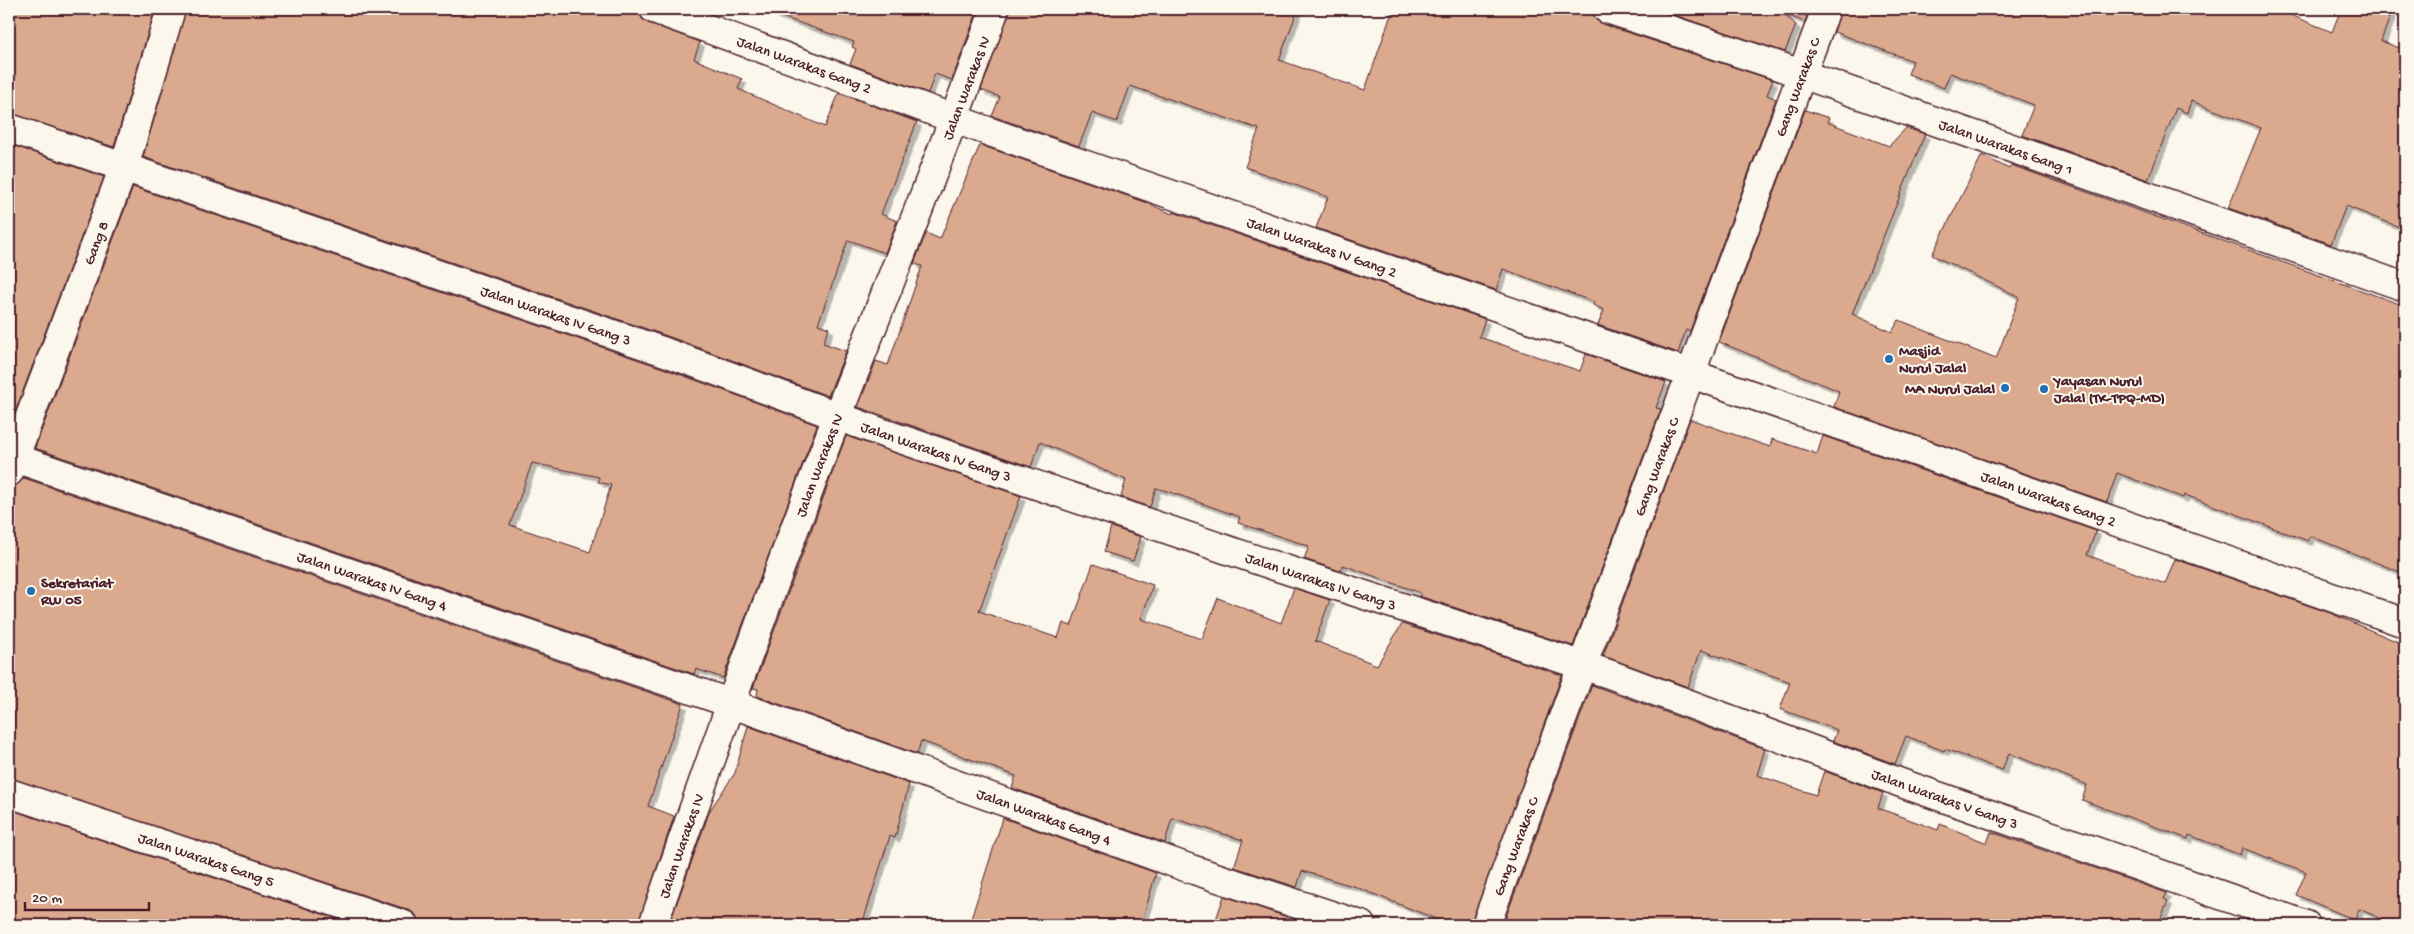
<svg xmlns="http://www.w3.org/2000/svg" width="2414" height="934" font-family="'Gochi Hand',sans-serif">
<style>
.building{fill:#dbaa8e;stroke:#4a1f2b;fill-rule:evenodd;filter:url(#shadow)}
.lines{fill:none;stroke-linecap:round;stroke-linejoin:round}
.street-casing{stroke:#4a1f2b;stroke-width:31}
.secondary-casing{stroke:#4a1f2b;stroke-width:31}
.street{stroke:#fbf7ec;stroke-width:28}
.secondary{stroke:#fbf7ec;stroke-width:28}
.poi-dot{fill:#1f6fb2;stroke:#fbf7ec;stroke-width:2}
.labels{text-anchor:middle;stroke-width:4;stroke-linejoin:round;paint-order:stroke}
.street-label{font-size:15px;fill:#4a1f2b;stroke:#fbf7ec}
.poi-label{font-size:15px;font-weight:bold;fill:#4a1f2b;stroke:#fbf7ec;text-anchor:start}
</style>
<defs>
<filter id="shadow"><feDropShadow dx="4.5" dy="4.5" stdDeviation="0" flood-color="#0004"/></filter>
</defs>
<rect width="100%" height="100%" fill="#fbf7ec"/>
<filter id="ink" filterUnits="userSpaceOnUse"><feTurbulence type="fractalNoise" baseFrequency=".02" numOctaves="2"/><feDisplacementMap in="SourceGraphic" scale="10" xChannelSelector="R" yChannelSelector="G"/><feConvolveMatrix kernelMatrix="1 2 1 2 8 2 1 2 1" color-interpolation-filters="sRGB"/></filter>
<g filter="url(#ink)">
<!-- building -->
<g class="building">
<polygon points="9,9 155,9 114,147 9,113"/>
<polygon points="186,9 639,9 642,19 648,23 700,42 694,59 742,79 738,89 825,127 839,93 917,122 881,214 897,221 885,253 848,240 818,324 829,328 823,343 846,351 828,396 670,337 143,157"/>
<polygon points="775,9 978,9 952,80 935,74 928,93 850,64 856,49 852,47 854,42 774,14"/>
<polygon points="1010,9 1298,9 1279,60 1365,90 1393,9 1592,9 1595,19 1602,24 1773,80 1767,95 1776,99 1690,331 1686,330 1678,353 1598,325 1604,310 1593,305 1594,302 1503,269 1496,290 1316,228 1328,197 1245,167 1259,129 1130,86 1117,122 1092,113 1079,146 992,116 1000,97 981,90"/>
<polygon points="1656,9 1778,9 1781,11 1782,9 1809,9 1805,22 1784,14 1796,25 1785,52"/>
<polygon points="1841,9 2276,9 2332,32 2341,9 2393,9 2381,41 2405,50 2405,210 2399,227 2346,206 2331,244 2228,208 2261,128 2191,101 2187,113 2176,108 2148,180 2022,135 2034,105 1950,73 1944,88 1908,74 1913,61 1834,32"/>
<polygon points="1805,110 1829,118 1827,122 1889,146 1906,128 1925,134 1852,314 1892,332 1899,320 1996,359 2019,297 1932,255 1982,155 2009,169 2011,165 2405,306 2405,574 2310,536 2308,541 2185,495 2183,498 2117,473 2107,502 1834,407 1839,391 1719,342"/>
<polygon points="9,144 104,177 9,428"/>
<polygon points="980,145 1145,202 1172,214 1173,212 1485,319 1479,337 1580,371 1586,354 1666,382 1656,408 1661,409 1573,646 1419,596 1421,593 1343,565 1340,571 1304,559 1309,546 1238,523 1240,517 1173,493 1156,488 1150,507 1121,497 1126,480 1040,442 1031,467 858,407 876,361 888,365 922,266 914,264 926,233 940,239"/>
<path d="M133,187L660,367L817,425L723,678L696,669L694,674L35,448ZM532,463L599,477L598,482L611,485L590,552L510,525Z"/>
<polygon points="1690,419 1770,447 1772,439 1817,454 1823,436 2096,531 2087,555 2165,584 2175,559 2330,613 2405,645 2405,925 2396,925 2359,909 2355,920 2296,895 2306,872 2242,848 2240,855 2189,835 2188,839 2082,800 2087,785 2009,753 2002,770 1945,749 1944,751 1906,736 1895,764 1833,741 1837,730 1780,709 1790,682 1701,650 1688,687 1603,656"/>
<polygon points="846,436 1021,496 979,611 1058,638 1063,623 1071,626 1093,564 1153,585 1141,619 1202,639 1218,598 1281,623 1294,588 1330,600 1315,641 1377,665 1402,624 1562,675 1471,925 1451,925 1356,887 1302,871 1297,887 1234,867 1243,840 1172,818 1165,843 1012,788 1016,776 921,741 917,754 757,696 758,689 753,688"/>
<polygon points="24,478 683,704 648,806 674,816 638,925 419,925 416,915 409,910 9,778 9,487 18,484"/>
<polygon points="1111,527 1141,537 1133,561 1104,552"/>
<polygon points="1592,685 1765,749 1757,775 1816,795 1824,771 1883,793 1878,808 1938,830 1940,824 1987,843 1991,832 2167,893 2164,899 2168,901 2158,925 1503,925"/>
<polygon points="748,726 909,784 895,838 890,836 862,925 669,925 710,810 735,773"/>
<polygon points="9,809 355,925 9,925"/>
<polygon points="1003,818 1156,873 1141,925 969,925"/>
<polygon points="1224,896 1287,917 1284,925 1214,925"/>
</g>
<g class="lines">
<!-- street casing -->
<g class="street-casing">
<g id="street">
<path id="s1" d="M654,9L993,133L1920,453L2405,623"/>
<path id="s2" d="M1607,9L1773,64L2405,287"/>
<path id="s3" d="M9,128L665,352L883,433L1278,567L1609,674L1901,783L2306,925"/>
<path id="s4" d="M9,456L730,703L1191,869L1361,925"/>
<path id="s5" d="M9,472L124,167L171,9"/>
<path id="s6" d="M9,793L404,925"/>
<path id="s7" d="M1486,925L1826,9"/>
</g>
</g>
<!-- secondary casing -->
<g class="secondary-casing">
<g id="secondary">
<path id="s8" d="M653,925C712,755 772,585 837,417C890,281 945,146 995,9"/>
</g>
</g>
<!-- street -->
<use href="#street" class="street"/>
<!-- secondary -->
<use href="#secondary" class="secondary"/>
</g>
</g>
<!-- markers -->
<g class="poi-dot">
<circle cx="1889" cy="359" r="5"/>
<circle cx="2005" cy="388" r="5"/>
<circle cx="2044" cy="389" r="5"/>
<circle cx="31" cy="591" r="5"/>
</g>
<g class="labels">
<!-- street labels -->
<g class="street-label">
<text dy="5" stroke="none"><textPath href="#s1" startOffset="160">Jalan Warakas Gang 2</textPath></text>
<text dy="5" stroke="none"><textPath href="#s8" startOffset="894">Jalan Warakas IV</textPath></text>
<text dy="5" stroke="none"><textPath href="#s7" startOffset="894">Gang Warakas C</textPath></text>
<text dy="5" stroke="none"><textPath href="#s2" startOffset="422">Jalan Warakas Gang 1</textPath></text>
<text dy="5" stroke="none"><textPath href="#s5" startOffset="245">Gang 8</textPath></text>
<text dy="5" stroke="none"><textPath href="#s1" startOffset="709">Jalan Warakas IV Gang 2</textPath></text>
<text dy="5" stroke="none"><textPath href="#s3" startOffset="578">Jalan Warakas IV Gang 3</textPath></text>
<text dy="5" stroke="none"><textPath href="#s3" startOffset="982">Jalan Warakas IV Gang 3</textPath></text>
<text dy="5" stroke="none"><textPath href="#s8" startOffset="489">Jalan Warakas IV</textPath></text>
<text dy="5" stroke="none"><textPath href="#s7" startOffset="489">Gang Warakas C</textPath></text>
<text dy="5" stroke="none"><textPath href="#s1" startOffset="1478">Jalan Warakas Gang 2</textPath></text>
<text dy="5" stroke="none"><textPath href="#s3" startOffset="1388">Jalan Warakas IV Gang 3</textPath></text>
<text dy="5" stroke="none"><textPath href="#s4" startOffset="384">Jalan Warakas IV Gang 4</textPath></text>
<text dy="5" stroke="none"><textPath href="#s3" startOffset="2049">Jalan Warakas V Gang 3</textPath></text>
<text dy="5" stroke="none"><textPath href="#s4" startOffset="1096">Jalan Warakas Gang 4</textPath></text>
<text dy="5" stroke="none"><textPath href="#s8" startOffset="84">Jalan Warakas IV</textPath></text>
<text dy="5" stroke="none"><textPath href="#s7" startOffset="84">Gang Warakas C</textPath></text>
<text dy="5" stroke="none"><textPath href="#s6" startOffset="208">Jalan Warakas Gang 5</textPath></text>
</g>
<!-- poi labels -->
<g class="poi-label">
<text x="1899" y="355">Masjid<tspan x="1899" dy="17">Nurul Jalal</tspan></text>
<text x="2054" y="385">Yayasan Nurul<tspan x="2054" dy="17">Jalal (TK-TPQ-MD)</tspan></text>
<text x="1995" y="393" text-anchor="end">MA Nurul Jalal</text>
<text x="41" y="587">Sekretariat<tspan x="41" dy="17">RW 05</tspan></text>
</g>
</g>
<!-- margin -->
<rect width="2414" height="934" fill="none" stroke="#fbf7ec" stroke-width="30"/>
<rect x="15" y="15" width="2384" height="904" fill="none" stroke="#4a1f2b" stroke-width="2" filter="url(#ink)"/>
<!-- scale -->
<path d="M25 902v8h124v-8" fill="none" stroke="#4a1f2b" stroke-width="2.5"/>
<text x="32" y="902" font-size="15" fill="#4a1f2b" stroke="#fbf7ec" stroke-width="4" paint-order="stroke">20 m</text>
</svg>
